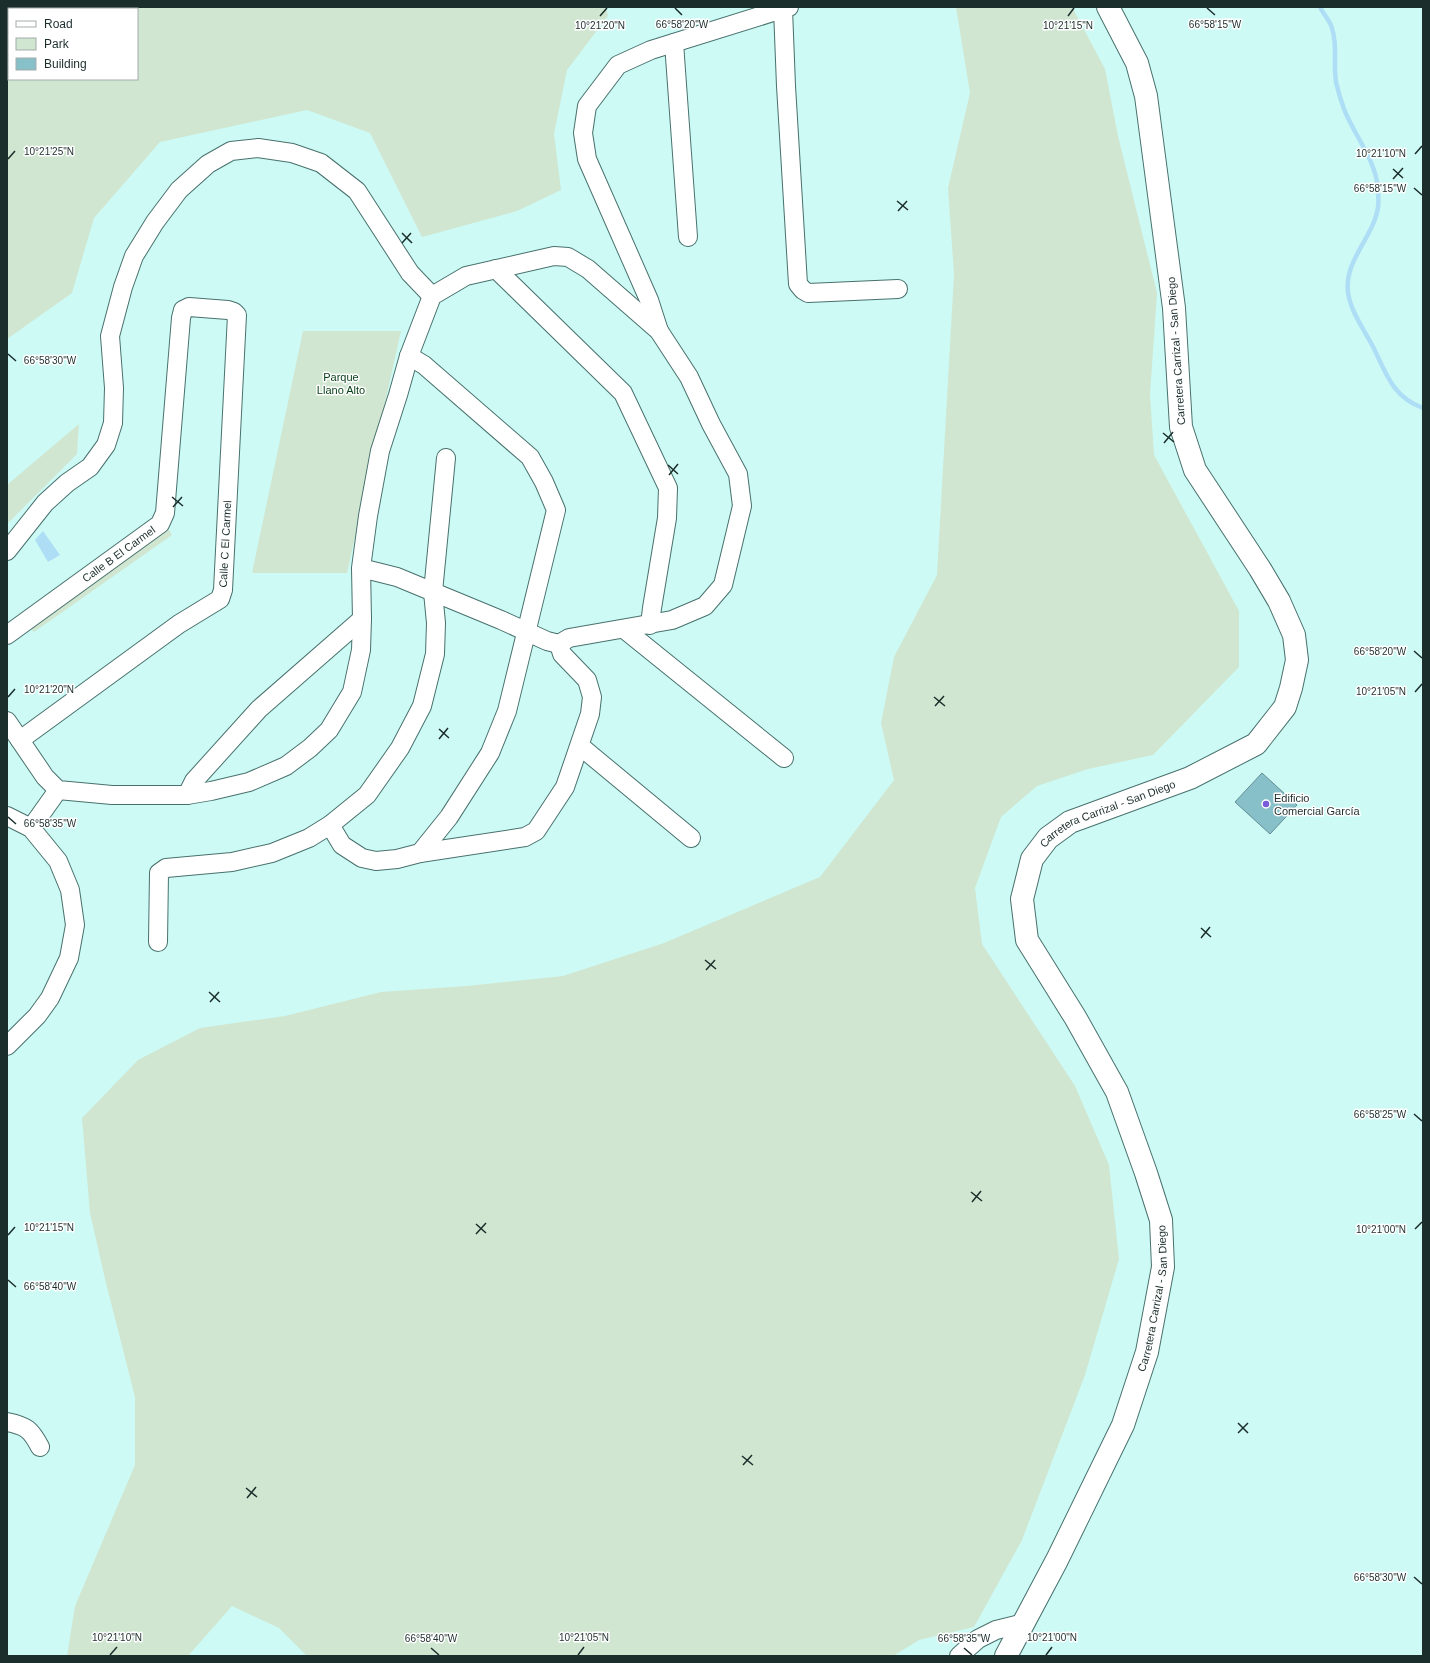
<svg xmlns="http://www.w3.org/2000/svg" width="1430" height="1663" font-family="Arial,sans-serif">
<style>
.green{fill:#d0e6d1;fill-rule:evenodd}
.water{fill:#aedef5}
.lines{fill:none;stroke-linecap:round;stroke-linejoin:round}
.stream{stroke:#aedef5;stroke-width:4.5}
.building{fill:#88c0c9;stroke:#638d94}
.minor-casing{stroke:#48716d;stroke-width:20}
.tertiary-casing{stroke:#48716d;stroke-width:24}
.minor{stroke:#fff;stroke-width:18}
.tertiary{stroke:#fff;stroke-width:22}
.ticks{fill:none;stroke:#1c2e2c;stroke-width:1.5}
.poi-dot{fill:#795cd7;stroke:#fff;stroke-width:1.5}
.labels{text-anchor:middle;stroke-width:3;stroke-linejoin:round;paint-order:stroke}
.street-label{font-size:11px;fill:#1c2e2c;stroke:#fff}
.park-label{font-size:11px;fill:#043e14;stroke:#fff}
.poi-label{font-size:11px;fill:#1c2e2c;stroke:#fff;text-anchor:start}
.ticks-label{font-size:10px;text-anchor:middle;fill:#1c2e2c;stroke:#fff;stroke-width:3;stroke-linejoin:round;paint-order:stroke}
</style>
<rect width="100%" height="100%" fill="#cdfaf5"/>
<!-- green -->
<g class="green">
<path d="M7,7H606L608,16L567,70L554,134L561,190L517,211L422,237L370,133L307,110L160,142L94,218L72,293L7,339ZM9,9H137V79H9Z"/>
<polygon points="956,7 1072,7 1105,69 1118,136 1157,293 1150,394 1154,455 1239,611 1239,667 1153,755 1088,769 1037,786 1001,817 975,888 982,944 1075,1086 1109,1165 1119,1259 1085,1375 1022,1540 974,1627 919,1640 893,1656 307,1656 279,1628 232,1606 188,1656 67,1656 75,1606 135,1465 135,1397 106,1283 90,1213 82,1118 138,1060 200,1028 285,1016 381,992 467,986 563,976 664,943 820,877 894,780 881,723 894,657 937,575 954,274 948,188 970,93"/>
<polygon points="303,331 401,331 347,573 252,573"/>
<polygon points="79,424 77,454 7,524 7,485"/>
<polygon points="160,515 172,535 34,632 20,617"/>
</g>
<!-- water -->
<polygon class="water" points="43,531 60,555 48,562 35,540"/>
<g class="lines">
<!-- stream -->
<path class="stream" d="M1320,7C1323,13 1328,19 1331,25C1338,44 1333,63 1336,82C1338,91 1341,101 1344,109C1354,135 1376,160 1378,189C1378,195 1379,202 1378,207C1374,237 1344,260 1348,292C1351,315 1368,334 1377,355C1388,379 1396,398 1423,408"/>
</g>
<!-- building -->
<polygon class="building" points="1262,773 1297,805 1270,834 1235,802"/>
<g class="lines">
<!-- minor casing -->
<g class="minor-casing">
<g id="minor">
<polyline points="783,9 786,86 798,284 803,290 808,293 898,289"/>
<polyline points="674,43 688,237"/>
<polyline points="496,269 623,393 668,488 667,518 652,608 650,625"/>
<polyline points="659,331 649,300 587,159 583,133 587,106 618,65 651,50 789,7"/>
<polyline points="7,551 45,503 67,483 90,467 106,445 113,423 114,388 110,336 123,287 134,256 155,222 179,190 208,164 231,151 258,148 292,153 321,163 357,191 410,273 432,296"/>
<polyline points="624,629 784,758"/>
<path id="s1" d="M7,635L160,524L165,513L181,318L183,310L189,307L228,310L234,312L237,315L223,590L220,599L179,624L20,740"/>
<polyline points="7,721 45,777 58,790 112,795 187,795 211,791 249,782 286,766 310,748 329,730 352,692 361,650 362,619 361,568 368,516 380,451 398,395 409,356 432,296 466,276 554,256 568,257 588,269 659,331 689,377 711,424 738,474 742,506 723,585 705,606 672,620 569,638 559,644 547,641 501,620 397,577 361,568"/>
<polyline points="580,746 691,838"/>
<polyline points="187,795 194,781 259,709 362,619"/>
<polyline points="7,816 31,828 58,861 70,890 75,925 69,958 50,998 37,1016 7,1046"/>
<polyline points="330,825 342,845 362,858 376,861 397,859 420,853 449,817 490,753 507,711 556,510 544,482 530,457 424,365 409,356"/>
<polyline points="31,828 58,790"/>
<polyline points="420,853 525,837 536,831 565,787 590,714 592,697 587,680 562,654 559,644"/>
<polyline points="158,942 159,873 166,868 232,862 272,853 309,838 330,825 367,795 400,748 422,706 435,654 436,623 433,592 446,458"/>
<path d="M7,1422C27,1426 31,1430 40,1447"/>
<polyline points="959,1656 978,1639 996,1630 1024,1623"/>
</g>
</g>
<!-- tertiary casing -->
<g class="tertiary-casing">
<g id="tertiary">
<path id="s2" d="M1006,1656L1057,1560L1123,1425L1147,1352L1163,1267L1161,1220L1146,1173L1117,1092L1075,1017L1027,940L1022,899L1032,859L1048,838L1070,822L1190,778L1256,744L1285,707L1291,688L1297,660L1294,635L1279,601L1260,569L1195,470L1181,427L1174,308L1146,96L1137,63L1108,7"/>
</g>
</g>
<!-- minor -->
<use href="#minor" class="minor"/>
<!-- tertiary -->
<use href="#tertiary" class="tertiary"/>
</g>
<!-- ticks -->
<path class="ticks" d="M675,8L682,15M1207,8L1215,15M600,16L607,8M1068,16L1074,8M1415,154L1422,146M8,159L15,151M1393,169L1403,178M1393,179L1403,168M1414,188L1422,195M897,201L908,210M898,211L907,201M402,233L412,243M402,243L411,233M8,354L16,361M1163,433L1174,442M1164,443L1173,432M668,465L678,474M669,475L678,464M172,497L183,506M173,507L182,497M1414,651L1422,658M1415,692L1422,684M8,697L15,689M934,697L945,706M935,706L944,696M439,729L449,738M439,739L448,728M8,817L16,824M1201,928L1211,937M1201,938L1210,927M705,960L716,969M706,970L715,960M209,992L220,1002M210,1002L219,992M1414,1114L1422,1121M971,1192L982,1201M972,1202L981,1191M476,1224L486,1233M1415,1229L1422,1222M476,1234L486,1223M8,1235L15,1227M8,1280L16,1287M1238,1423L1248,1433M1238,1433L1248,1423M742,1456L753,1465M743,1465L752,1455M246,1488L257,1497M247,1498L256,1487M1414,1577L1422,1584M431,1648L439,1655M964,1648L972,1655M110,1655L117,1647M578,1655L584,1647M1046,1655L1052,1647"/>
<!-- markers -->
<circle class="poi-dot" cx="1266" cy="804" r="4"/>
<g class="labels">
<!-- street labels -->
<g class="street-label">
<text transform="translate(1176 351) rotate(-94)" y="4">Carretera Carrizal - San Diego</text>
<text transform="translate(225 544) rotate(-87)" y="4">Calle C El Carmel</text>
<text dy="4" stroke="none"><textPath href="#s1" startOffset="138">Calle B El Carmel</textPath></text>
<text dy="4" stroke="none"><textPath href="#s2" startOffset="955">Carretera Carrizal - San Diego</textPath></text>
<text dy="4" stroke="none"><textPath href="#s2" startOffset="390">Carretera Carrizal - San Diego</textPath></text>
</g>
<!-- park labels -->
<g class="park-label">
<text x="341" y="381">Parque<tspan x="341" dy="13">Llano Alto</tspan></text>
</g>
<!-- poi labels -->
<g class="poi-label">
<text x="1274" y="802">Edificio<tspan x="1274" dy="13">Comercial García</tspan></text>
</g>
</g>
<g class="ticks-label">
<text x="682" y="28">66°58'20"W</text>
<text x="1215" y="28">66°58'15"W</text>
<text x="600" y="29">10°21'20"N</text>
<text x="1068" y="29">10°21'15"N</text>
<text x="49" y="155">10°21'25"N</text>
<text x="1381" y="157">10°21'10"N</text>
<text x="1380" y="192">66°58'15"W</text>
<text x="50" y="364">66°58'30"W</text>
<text x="1380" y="655">66°58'20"W</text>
<text x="49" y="693">10°21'20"N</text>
<text x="1381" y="695">10°21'05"N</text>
<text x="50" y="827">66°58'35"W</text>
<text x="1380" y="1118">66°58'25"W</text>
<text x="49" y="1231">10°21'15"N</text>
<text x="1381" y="1233">10°21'00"N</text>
<text x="50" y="1290">66°58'40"W</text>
<text x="1380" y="1581">66°58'30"W</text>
<text x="117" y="1641">10°21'10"N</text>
<text x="584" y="1641">10°21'05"N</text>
<text x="1052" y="1641">10°21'00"N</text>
<text x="431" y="1642">66°58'40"W</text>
<text x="964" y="1642">66°58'35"W</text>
</g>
<!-- border -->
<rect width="1430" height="1663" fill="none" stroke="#1c2e2c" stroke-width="16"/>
<!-- legend -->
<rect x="8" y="8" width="130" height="72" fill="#ffffff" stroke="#a4abab"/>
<rect x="16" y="21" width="20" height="6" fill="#ffffff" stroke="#a4abab"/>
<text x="44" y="28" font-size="12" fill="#1c2e2c">Road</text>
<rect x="16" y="38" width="20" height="12" fill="#d0e6d1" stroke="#a4abab"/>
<text x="44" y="48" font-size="12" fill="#1c2e2c">Park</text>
<rect x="16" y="58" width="20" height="12" fill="#88c0c9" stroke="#a4abab"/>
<text x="44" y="68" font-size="12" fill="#1c2e2c">Building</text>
</svg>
